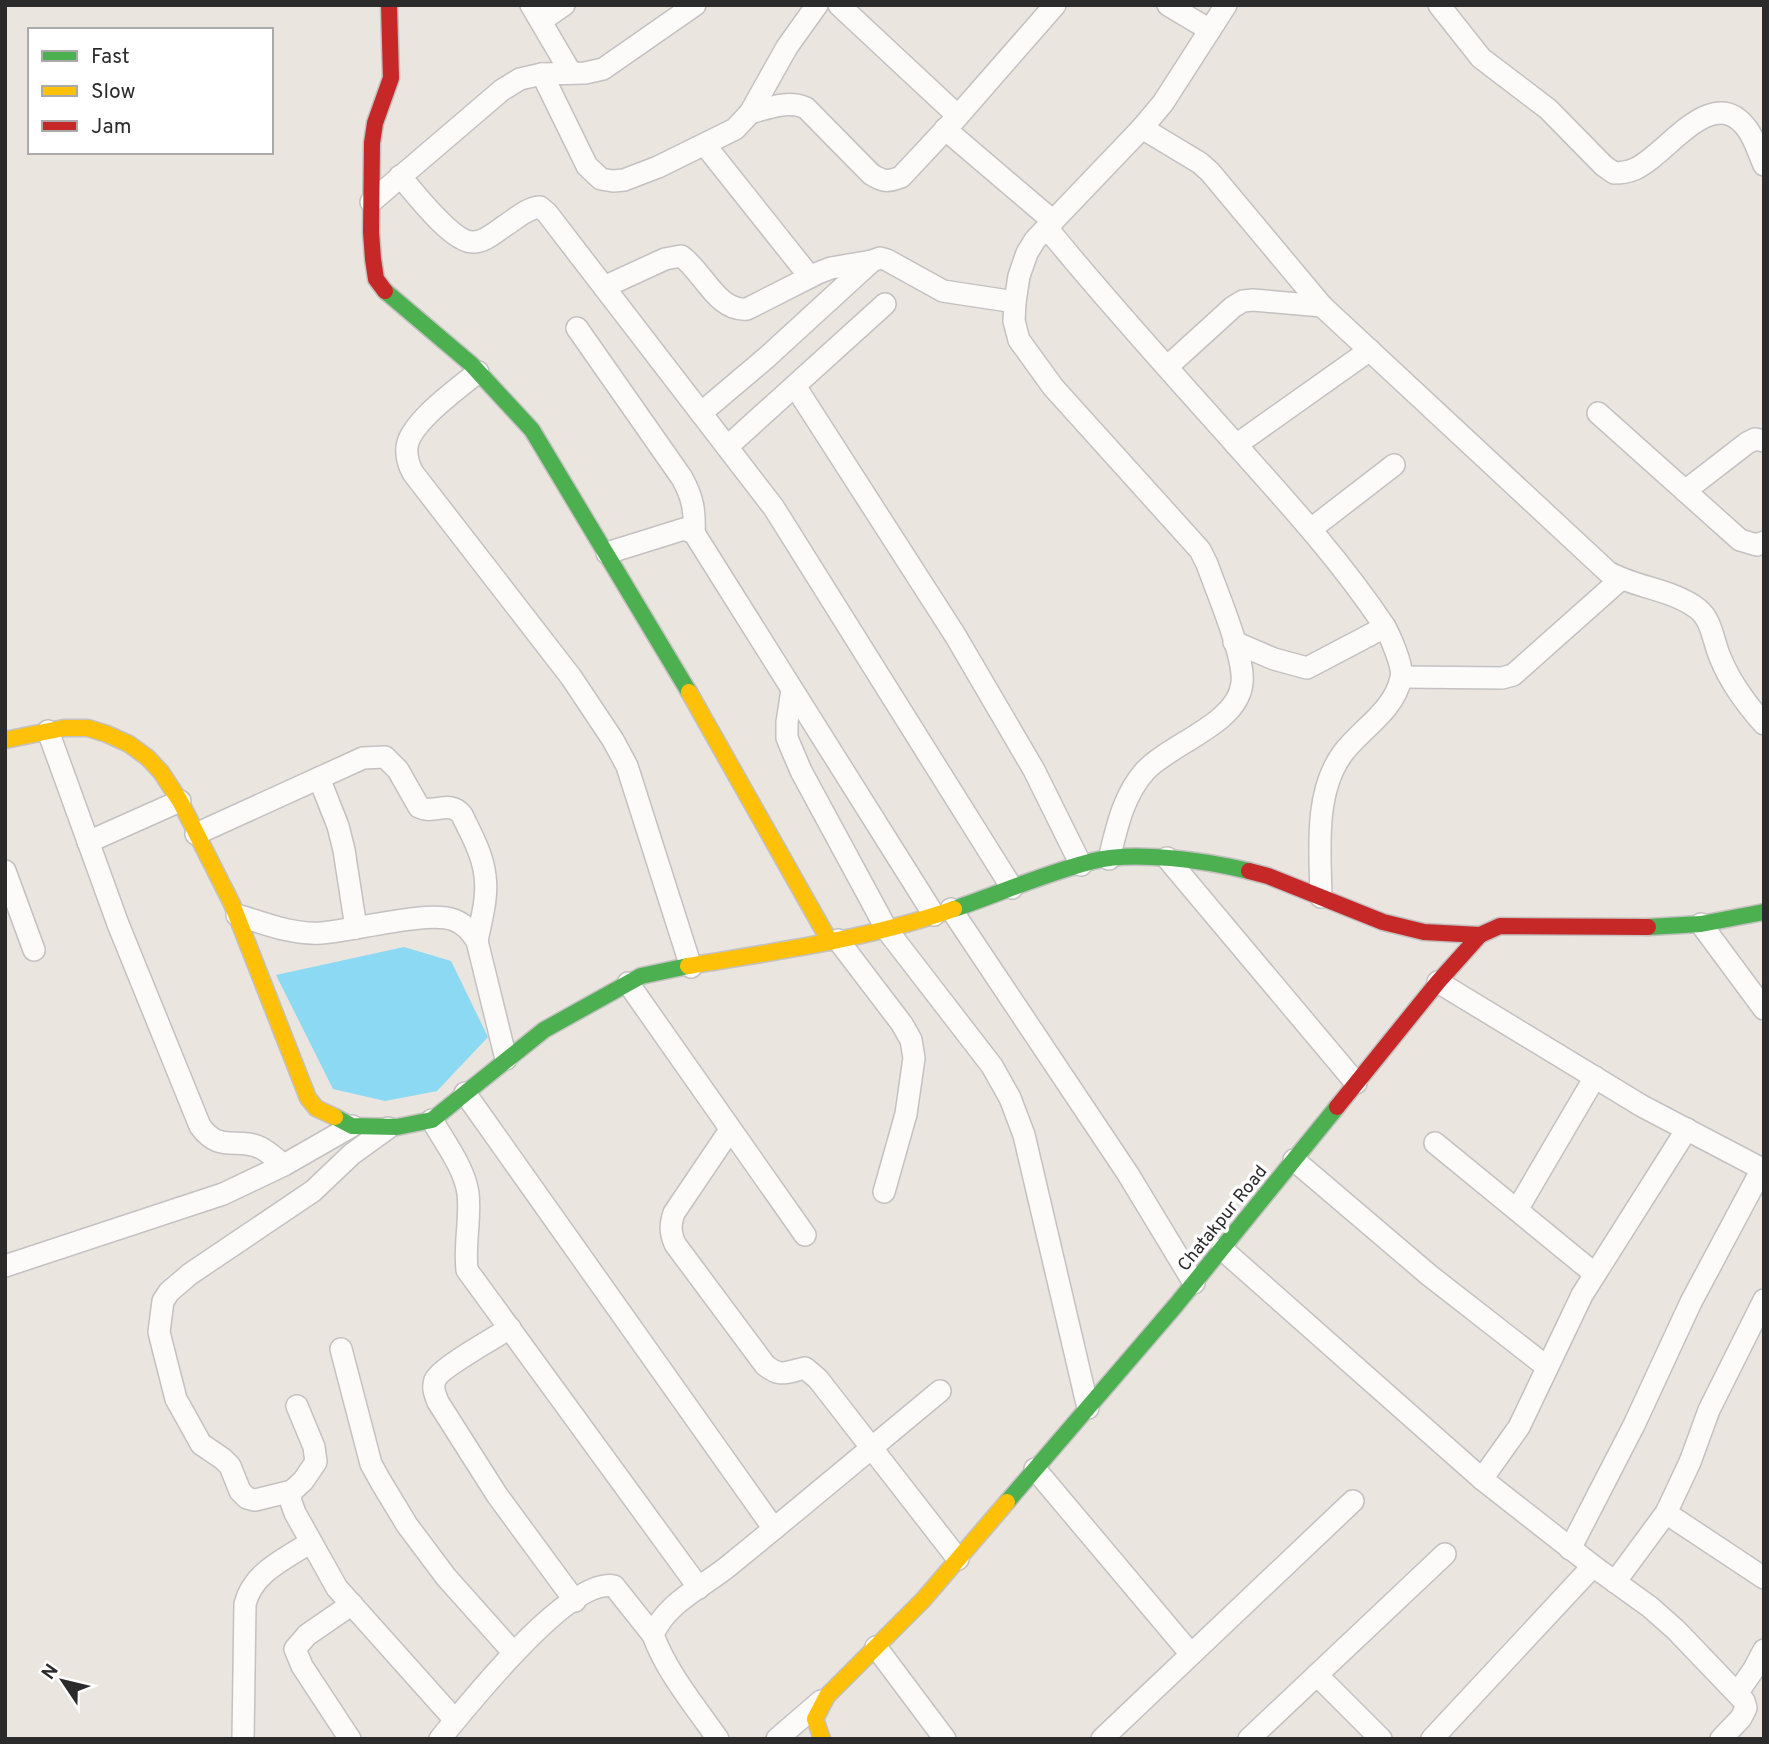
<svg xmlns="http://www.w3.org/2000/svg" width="1769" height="1744" font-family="Overpass,sans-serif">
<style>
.water{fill:#8cd9f3}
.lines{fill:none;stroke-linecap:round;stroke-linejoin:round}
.street-casing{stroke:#c3c1c1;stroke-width:24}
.fast-casing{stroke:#c3c1c1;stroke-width:19}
.slow-casing{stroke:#c3c1c1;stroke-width:19}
.jam-casing{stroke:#c3c1c1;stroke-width:19}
.street{stroke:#fcfbfa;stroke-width:21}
.fast{stroke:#4caf50;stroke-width:16}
.slow{stroke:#ffc107;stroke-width:16}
.jam{stroke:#c62828;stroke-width:16}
.labels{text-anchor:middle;stroke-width:7;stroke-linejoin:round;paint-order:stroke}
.street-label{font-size:18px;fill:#2b2b2b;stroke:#fff}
</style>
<rect width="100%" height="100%" fill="#eae5df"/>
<!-- water -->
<polygon class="water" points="404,947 451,961 488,1037 437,1091 385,1101 333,1089 276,975"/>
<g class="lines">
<!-- street casing -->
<g class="street-casing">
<g id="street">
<polyline points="531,5 571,73"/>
<polyline points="839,5 958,116"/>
<polyline points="1168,5 1210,30"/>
<path d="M1439,5L1481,58L1548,109L1604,166L1614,173C1621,173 1628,172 1635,169C1667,155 1713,80 1748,130C1755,140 1759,154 1764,165"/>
<polyline points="541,21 564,5"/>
<polyline points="542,74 587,166 601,179 613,181 624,180 658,167 735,129 750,113 787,47 817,5"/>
<path d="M750,113C768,108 788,100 806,108L871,174C883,182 888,182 901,177L958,116L1055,5"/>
<path d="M1142,128L1200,163L1210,172L1322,306L1608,572C1636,588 1672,589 1698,609C1712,620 1713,641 1720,657C1730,682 1746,704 1764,724"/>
<polyline points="945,129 1053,221"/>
<polyline points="705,145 810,277"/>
<path d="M400,176C414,192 451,241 472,242C484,243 497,231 506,225C517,218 527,208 540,207L547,213L774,508L1012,888"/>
<polyline points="371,202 502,90 520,79 542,74 585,73 603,69 695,5"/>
<path d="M1047,228C1108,303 1174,375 1239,448C1289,504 1340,560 1383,624C1389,633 1404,667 1401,678C1394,711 1362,728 1343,753C1314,792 1320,850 1321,897"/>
<path d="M604,287L665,259L681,256C703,271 717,312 747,309L818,273L831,268L872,261"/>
<path d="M577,328L682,478C693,498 695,511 694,533"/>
<polyline points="1167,367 1233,307 1243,301 1253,300 1322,306"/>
<path d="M478,372C459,388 410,422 407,447C406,457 408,464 413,473L571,677L613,740L627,766L691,967"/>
<polyline points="795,386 955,635 1034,770 1081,865"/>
<polyline points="701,413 766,358 872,261 880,258 887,260 943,291 1015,302"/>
<polyline points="1598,413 1740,540 1757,545 1764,542"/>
<polyline points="1236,445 1370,350"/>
<polyline points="727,447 885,304"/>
<polyline points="1685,491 1747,443 1755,439 1764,441"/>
<polyline points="1311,529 1394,465"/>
<polyline points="607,553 684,529 694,533 934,915"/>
<polyline points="1234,642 1274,659 1307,668 1385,627"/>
<polyline points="1402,677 1502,678 1513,675 1621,579"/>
<polyline points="792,690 787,722 787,738 801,771 887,930 992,1066 1010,1098 1024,1135 1088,1408"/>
<path d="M48,731L118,924L200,1126C220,1154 237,1136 261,1148C269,1152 277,1160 284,1165"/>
<polyline points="319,778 338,826 344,850 356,928"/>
<path d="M196,834L363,758L385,757L398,770L419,807C434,815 450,799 462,815C471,834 483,855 485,876C488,898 481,920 477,941"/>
<polyline points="88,842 180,801"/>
<polyline points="1167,858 1356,1083"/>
<path d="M1109,859C1117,827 1123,796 1145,771C1171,743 1238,724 1242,683C1245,657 1217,592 1207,564L1200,550L1053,387L1019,340L1014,321L1015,302L1019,276L1027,253L1035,240L1142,128L1163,103L1226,5"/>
<polyline points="5,871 34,950"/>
<polyline points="951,909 1128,1174 1194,1283"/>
<path d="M237,915C264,923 292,935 321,933C353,931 428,910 454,920C465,924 471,932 477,941L506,1059"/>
<polyline points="1701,924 1764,1009"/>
<polyline points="838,940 902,1024 911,1040 914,1058 906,1114 884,1192"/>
<polyline points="1438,982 1642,1106 1764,1170"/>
<polyline points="628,983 805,1235"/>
<polyline points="465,1093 774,1529"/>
<path d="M432,1120C445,1143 464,1167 468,1193C471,1218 464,1244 467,1270L699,1588"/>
<path d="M730,1130L674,1213C670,1225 670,1232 675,1244L765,1365C781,1378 786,1372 805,1368L818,1379L958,1559"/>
<polyline points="1435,1143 1595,1274"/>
<polyline points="1294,1160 1429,1275 1547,1367"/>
<polyline points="1517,1210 1595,1077"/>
<polyline points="1222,1249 1482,1479 1593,1566 1650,1607 1676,1630 1744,1701 1746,1708 1741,1718 1721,1739"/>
<polyline points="5,1266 223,1194 284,1165 352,1126"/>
<path d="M510,1328C496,1337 440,1368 435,1380C432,1388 435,1394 438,1402L497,1495L575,1601"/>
<polyline points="341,1349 371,1464 381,1482 407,1525 446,1577 513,1652"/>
<polyline points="297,1406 314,1447 316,1462 303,1481 292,1491 290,1499 295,1513 337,1588 455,1720"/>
<polyline points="1035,1469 1190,1653"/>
<polyline points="1482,1479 1519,1427 1582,1295 1687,1129"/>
<polyline points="292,1491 255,1500 247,1498 240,1491 230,1466 223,1459 201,1444 176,1399 164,1352 159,1332 163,1301 169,1292 190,1274 313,1191 352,1154 388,1128"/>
<polyline points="1666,1513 1764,1578"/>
<polyline points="1570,1549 1634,1425 1691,1302 1762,1169"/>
<polyline points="1615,1582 1666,1513 1690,1462 1709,1410 1764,1300"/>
<polyline points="876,1647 945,1739"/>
<polyline points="1317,1675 1381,1739"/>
<polyline points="1738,1692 1754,1669 1764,1650"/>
<path d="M243,1739L245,1604C253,1572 285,1559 311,1542"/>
<polyline points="350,1739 302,1666 295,1649 307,1635 352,1604"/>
<path d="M440,1739C468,1705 569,1577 614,1586L653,1635"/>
<path d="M718,1739C695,1706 667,1673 653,1635C666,1602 705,1586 731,1564C801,1507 870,1449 940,1391"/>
<polyline points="777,1739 821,1701"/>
<polyline points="1102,1739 1353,1501"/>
<polyline points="1249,1739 1445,1554"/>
<polyline points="1432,1739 1593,1566"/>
</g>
</g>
<!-- fast casing -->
<g class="fast-casing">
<g id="fast">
<polyline points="385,291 471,364 532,430 689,692"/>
<path d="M954,909C1000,893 1046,873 1093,861C1134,850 1208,861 1249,871"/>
<polyline points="1648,927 1701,924 1764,912"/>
<polyline points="335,1117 352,1126 397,1127 432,1120 544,1030 641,976 688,966"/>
<polyline points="1007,1502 1176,1305 1337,1107"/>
</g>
</g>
<!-- slow casing -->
<g class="slow-casing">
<g id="slow">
<polyline points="689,692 830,942"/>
<polyline points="5,740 64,728 88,728 107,734 129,744 148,758 161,772 180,801 232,904 308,1098 316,1108 335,1117"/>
<path d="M688,966C778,951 868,939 954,909"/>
<polyline points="822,1739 815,1719 827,1696 923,1600 1007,1502"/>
</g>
</g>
<!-- jam casing -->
<g class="jam-casing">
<g id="jam">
<polyline points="385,291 376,279 373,259 371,232 372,143 375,123 391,78 389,5"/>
<polyline points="1249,871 1268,876 1383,922 1424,932 1480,935"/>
<polyline points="1337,1107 1438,982 1480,935 1500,926 1648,927"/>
</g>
</g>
<!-- street -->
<use href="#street" class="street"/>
<!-- fast -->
<use href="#fast" class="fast"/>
<!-- slow -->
<use href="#slow" class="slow"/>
<!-- jam -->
<use href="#jam" class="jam"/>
</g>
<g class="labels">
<!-- street labels -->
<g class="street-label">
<text transform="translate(1222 1218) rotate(-51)" y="6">Chatakpur Road</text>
</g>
</g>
<!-- border -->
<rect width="1769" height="1744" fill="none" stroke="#2b2b2b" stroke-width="14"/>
<!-- legend -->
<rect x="28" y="28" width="245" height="126" fill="#ffffff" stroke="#aaaaaa" stroke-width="2"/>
<rect x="42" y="51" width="35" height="10" fill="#4caf50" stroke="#aaaaaa" stroke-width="2"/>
<text x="91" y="63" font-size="21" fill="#2b2b2b">Fast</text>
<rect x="42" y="86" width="35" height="10" fill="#ffc107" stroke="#aaaaaa" stroke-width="2"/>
<text x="91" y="98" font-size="21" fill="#2b2b2b">Slow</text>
<rect x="42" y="121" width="35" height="10" fill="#c62828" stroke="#aaaaaa" stroke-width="2"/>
<text x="91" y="133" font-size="21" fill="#2b2b2b">Jam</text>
<!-- north arrow -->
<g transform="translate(63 1681) rotate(305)" stroke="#ffffff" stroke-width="5" paint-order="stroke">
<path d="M0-5L12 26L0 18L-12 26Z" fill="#2b2b2b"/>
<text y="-10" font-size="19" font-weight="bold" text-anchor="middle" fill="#2b2b2b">N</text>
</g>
</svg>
